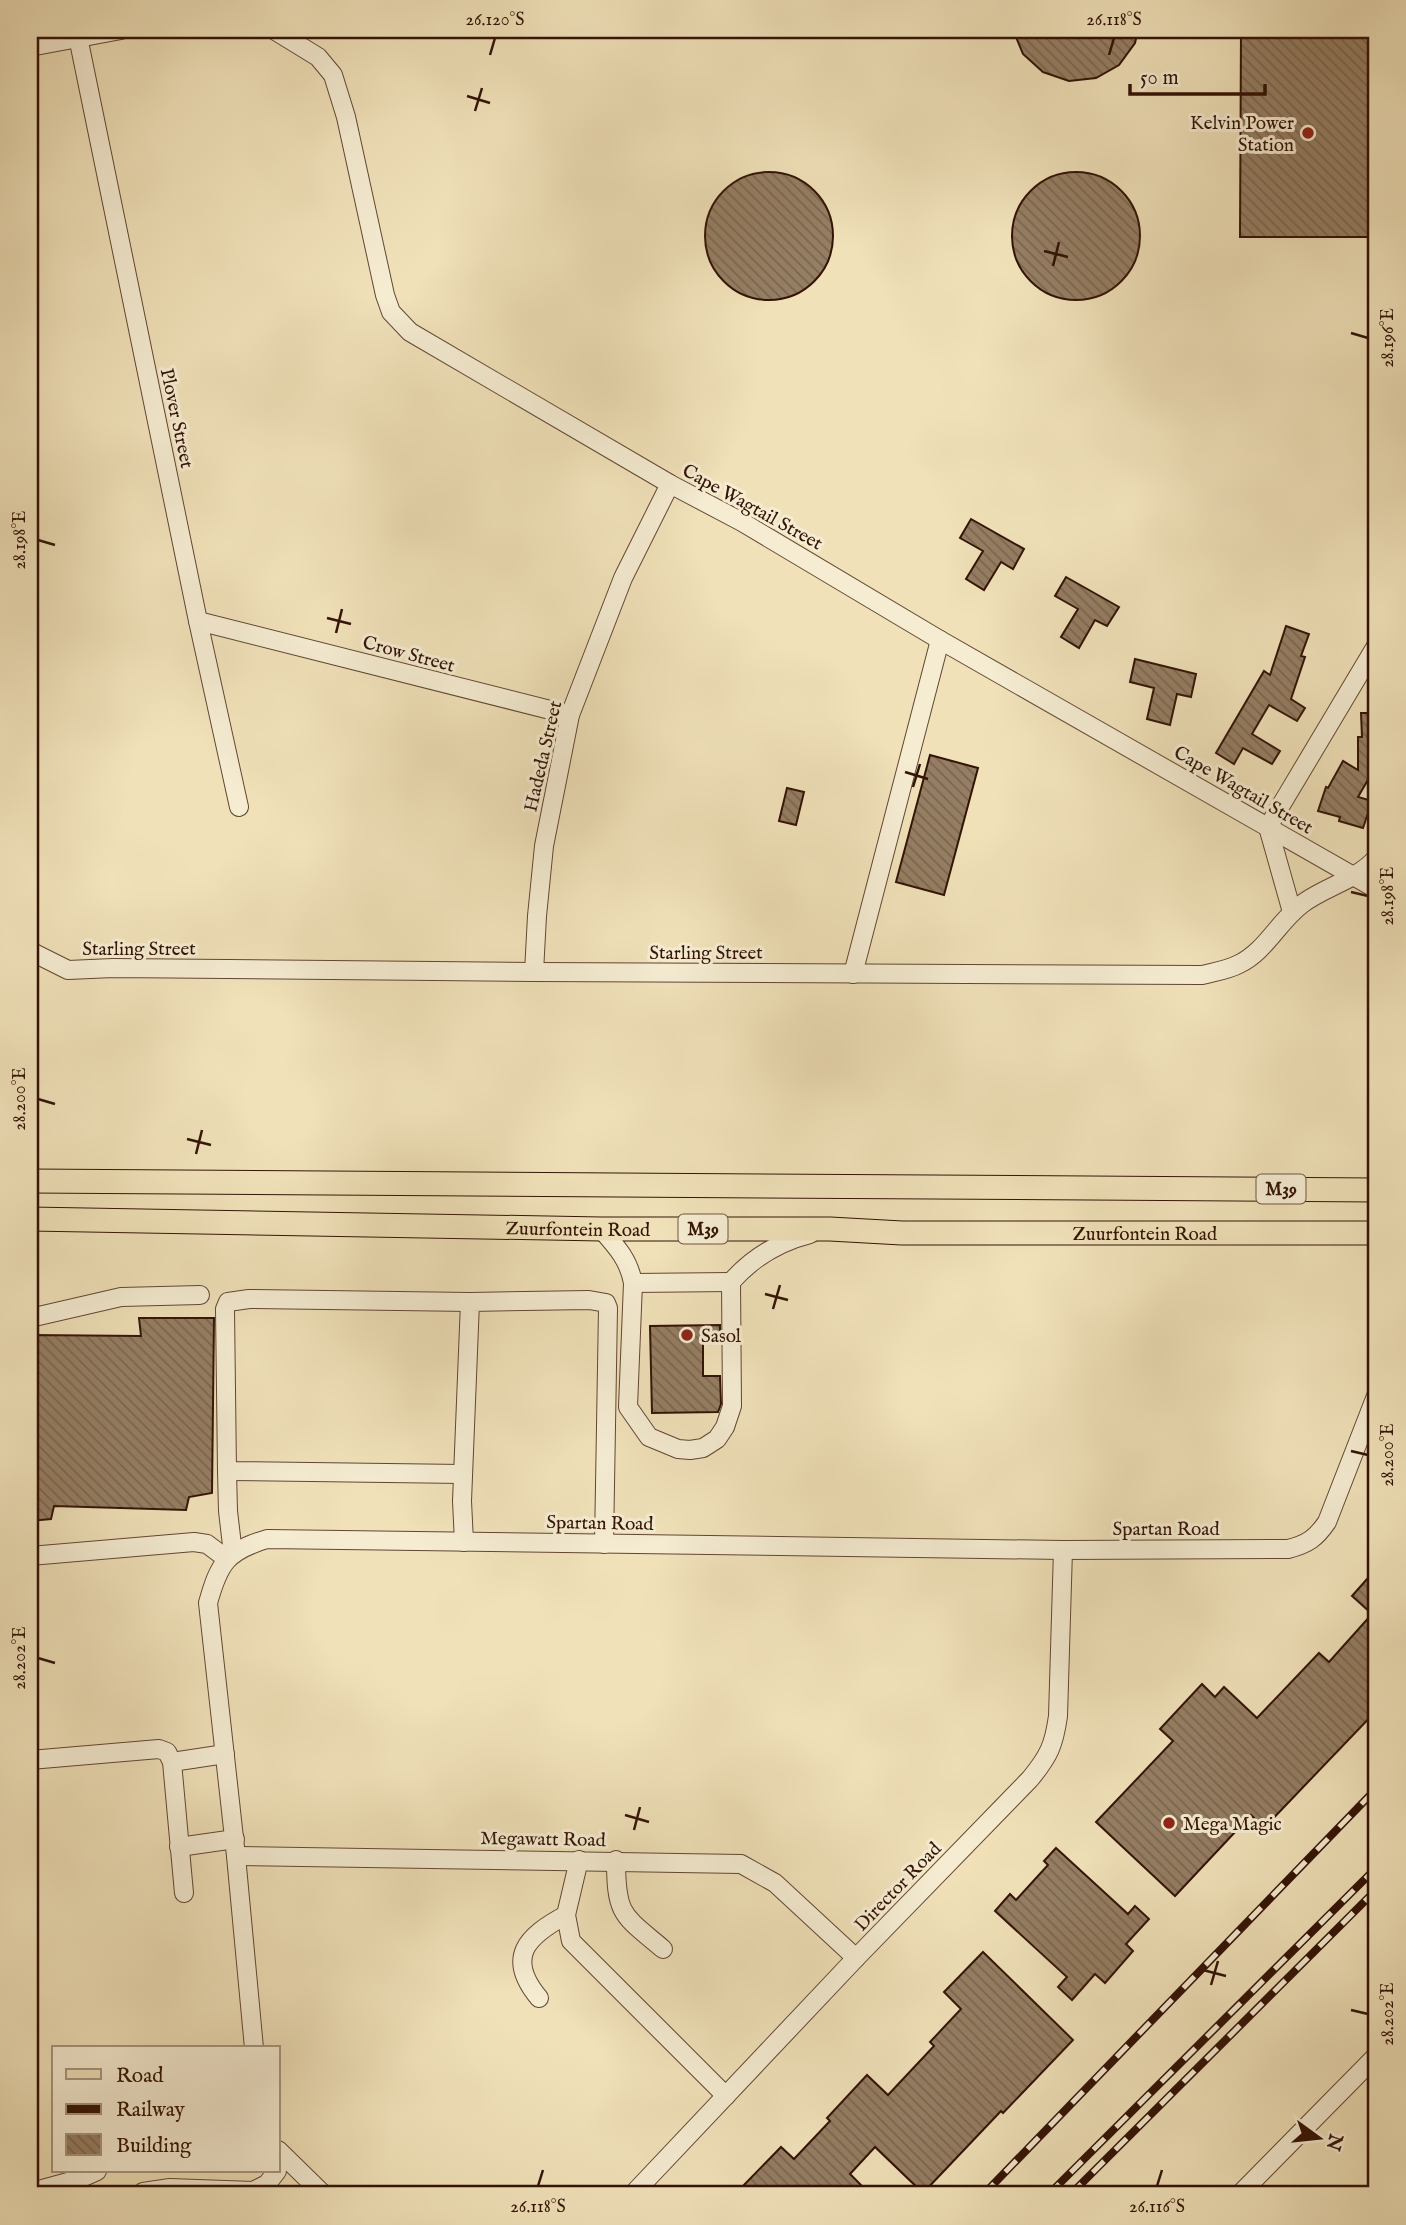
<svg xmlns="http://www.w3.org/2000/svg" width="1406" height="2225" font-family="'IM FELL English',serif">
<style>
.building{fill:url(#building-back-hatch);stroke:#331305;stroke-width:2}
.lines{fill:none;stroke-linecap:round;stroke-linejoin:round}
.minor-casing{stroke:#624632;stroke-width:20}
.major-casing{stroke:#331305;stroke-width:25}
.minor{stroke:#f5ecd2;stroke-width:18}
.major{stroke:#f0e1b9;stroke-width:23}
.rail-casing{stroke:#331305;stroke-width:8}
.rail{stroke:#f5ecd2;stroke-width:5;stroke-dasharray:16;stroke-linecap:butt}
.ticks{fill:none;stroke:#331305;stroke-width:2.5}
.poi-dot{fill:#8f2418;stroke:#f5ecd2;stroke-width:2.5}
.labels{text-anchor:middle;stroke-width:6;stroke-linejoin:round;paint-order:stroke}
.shield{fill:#f5ecd2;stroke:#6d5442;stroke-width:2}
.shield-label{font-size:18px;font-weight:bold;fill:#331305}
.poi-label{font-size:19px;fill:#331305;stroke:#f5ecd2;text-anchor:start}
.street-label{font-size:19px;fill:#331305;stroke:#f5ecd2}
.neatline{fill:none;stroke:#331305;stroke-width:2.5}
.ticks-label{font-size:18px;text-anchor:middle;fill:#331305}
</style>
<defs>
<pattern id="building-back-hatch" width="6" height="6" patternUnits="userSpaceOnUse" patternTransform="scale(1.75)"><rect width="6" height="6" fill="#957e63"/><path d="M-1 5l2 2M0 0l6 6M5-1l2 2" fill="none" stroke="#7a6650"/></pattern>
</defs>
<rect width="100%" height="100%" fill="#f0e1b9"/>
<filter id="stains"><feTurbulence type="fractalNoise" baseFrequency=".00286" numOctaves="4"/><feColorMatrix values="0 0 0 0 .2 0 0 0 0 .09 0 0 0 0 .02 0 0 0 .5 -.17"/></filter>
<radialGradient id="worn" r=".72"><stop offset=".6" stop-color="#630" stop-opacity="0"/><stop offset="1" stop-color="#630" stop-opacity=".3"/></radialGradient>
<!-- building -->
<g class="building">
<polygon points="1013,30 1138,30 1135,43 1119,65 1096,78 1069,81 1043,72 1023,54"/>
<polygon points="1241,30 1376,30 1376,237 1240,237"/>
<circle cx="769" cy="236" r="64"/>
<circle cx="1076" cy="236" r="64"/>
<polygon points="971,519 1024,549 1013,569 1001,562 984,590 966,579 983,551 960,538"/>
<polygon points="1066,577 1119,607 1107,626 1095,620 1079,648 1061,637 1078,609 1055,596"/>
<polygon points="1286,626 1309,634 1301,656 1305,657 1291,699 1305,708 1297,721 1269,705 1252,734 1280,751 1272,764 1243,748 1234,764 1216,753 1264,671 1270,675"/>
<polygon points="1135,659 1196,674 1191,697 1177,694 1170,725 1147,719 1154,688 1130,682"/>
<polygon points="1361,713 1376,713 1376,766 1358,797 1372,801 1363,828 1339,821 1340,817 1318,811 1326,787 1328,788 1343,761 1358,770 1358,737 1362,737"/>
<polygon points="930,755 978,768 944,895 896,882"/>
<polygon points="787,788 804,792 796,825 779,821"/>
<polygon points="139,1318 214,1318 212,1493 189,1497 186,1510 54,1506 51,1519 30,1521 30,1348 32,1348 32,1335 141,1336"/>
<polygon points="720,1325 720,1343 703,1343 703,1376 720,1376 721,1404 718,1412 652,1413 650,1326"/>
<polygon points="1376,1569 1376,1711 1264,1828 1251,1815 1175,1896 1096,1822 1173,1741 1160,1729 1202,1684 1215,1697 1224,1687 1257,1718 1319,1653 1329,1662 1372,1614 1352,1596"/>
<polygon points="1056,1848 1128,1914 1135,1906 1149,1919 1126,1944 1133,1951 1105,1983 1095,1974 1072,2000 1058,1987 1067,1977 995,1911 1010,1894 1016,1900 1048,1865 1044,1861"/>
<polygon points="983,1952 1073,2040 1003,2113 1001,2111 923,2193 875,2147 850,2174 863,2187 856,2195 751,2195 742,2187 781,2147 794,2159 830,2121 827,2118 867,2075 888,2095 934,2046 930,2042 961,2009 944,1992"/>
</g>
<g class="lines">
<!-- minor casing -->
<g class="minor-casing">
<g id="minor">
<polyline points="274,30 318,57 333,75 346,117 385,295 391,312 410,332 670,484 742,522 940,640 1376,889"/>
<polyline points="78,37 198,621 239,807"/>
<polyline points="30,47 121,30"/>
<polyline points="198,621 570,715"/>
<polyline points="1292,912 1268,827 1376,646"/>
<path d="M30,951L68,970L113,968L534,972L1202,975C1214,972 1228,970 1239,964C1265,952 1279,921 1302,904C1324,887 1359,879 1376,858"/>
<polyline points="534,972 537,916 544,846 570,715 623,578 670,484"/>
<polyline points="853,974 940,640"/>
<path d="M601,1229C616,1246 629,1260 633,1283L628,1407L649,1437L678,1449L690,1450L703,1448L717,1439L725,1427L732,1406L731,1282C753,1257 778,1242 810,1234"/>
<polyline points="633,1283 731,1282"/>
<polyline points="30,1318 121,1297 200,1295"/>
<polyline points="227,1471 228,1511 233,1554"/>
<polyline points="463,1474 227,1471 225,1309 228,1302 249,1299 470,1302"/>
<polyline points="464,1542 462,1501 470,1302 589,1300 606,1303 608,1308 604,1544"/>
<polyline points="30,1556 194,1542 207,1544 227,1559"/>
<polyline points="30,1760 159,1749 167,1752 172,1762 184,1893"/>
<polyline points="172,1762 225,1754"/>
<polyline points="179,1847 235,1839"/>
<polyline points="236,1856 741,1864 775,1883 856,1958"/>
<polyline points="579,1860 566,1915 571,1941 726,2096"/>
<path d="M616,1860C616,1916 623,1915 663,1949"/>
<path d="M539,1998C505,1957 527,1936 566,1915"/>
<path d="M254,2048L236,1856L208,1603C219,1563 227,1551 267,1539L1063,1550L1288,1549C1308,1544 1316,1538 1327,1522L1376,1396"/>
<polyline points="278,2150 324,2195"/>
<polyline points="39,2190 79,2179 97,2171"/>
<polyline points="143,2192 170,2188 253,2191 267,2184 277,2171"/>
<path d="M632,2195L856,1958L1030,1779C1049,1756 1054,1745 1058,1716L1063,1550"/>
<polyline points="1239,2195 1376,2056"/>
</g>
</g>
<!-- major casing -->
<g class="major-casing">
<g id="major">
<polyline points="30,1181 1376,1190"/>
<path id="s1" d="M30,1219L601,1229H830L902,1233H1376"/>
</g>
</g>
<!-- minor -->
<use href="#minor" class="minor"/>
<!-- major -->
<use href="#major" class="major"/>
<!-- rail casing -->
<g class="rail-casing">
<g id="rail">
<polyline points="983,2195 1376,1789"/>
<polyline points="1048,2195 1376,1868"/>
<polyline points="1070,2195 1376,1890"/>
</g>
</g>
<!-- rail -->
<use href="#rail" class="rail"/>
</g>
<!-- ticks -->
<path class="ticks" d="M490,55L495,38M1109,55L1114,38M467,96L490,103M475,111L482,88M1044,251L1068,257M1053,266L1059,242M1351,333L1368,338M38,540L55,545M327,618L351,624M336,633L342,609M905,772L928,779M913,787L920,764M1351,892L1368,896M38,1099L55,1104M187,1139L211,1145M196,1154L202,1130M765,1294L788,1300M773,1309L780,1285M1351,1451L1368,1455M38,1658L55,1663M625,1815L649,1822M634,1830L640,1807M1203,1970L1226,1976M1211,1985L1218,1961M1351,2010L1368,2014M538,2186L543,2170M1157,2186L1162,2170"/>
<!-- markers -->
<g class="poi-dot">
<circle cx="1308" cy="133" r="7"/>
<circle cx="687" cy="1335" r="7"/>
<circle cx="1169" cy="1823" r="7"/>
</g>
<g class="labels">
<!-- shield labels -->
<g class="shield">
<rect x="1256.5" y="1174.5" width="49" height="29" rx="5"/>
<rect x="678.5" y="1214.5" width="49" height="29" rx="5"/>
</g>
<g class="shield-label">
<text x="1281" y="1195">M39</text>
<text x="703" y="1235">M39</text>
</g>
<!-- poi labels -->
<g class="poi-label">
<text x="1294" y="129" text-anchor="end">Kelvin Power<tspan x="1294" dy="22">Station</tspan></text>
<text x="701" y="1342">Sasol</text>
<text x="1183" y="1830">Mega Magic</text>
</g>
<!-- street labels -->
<g class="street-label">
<text transform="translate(178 418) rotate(78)" y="7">Plover Street</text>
<text transform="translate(753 506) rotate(29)" y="7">Cape Wagtail Street</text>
<text transform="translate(409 653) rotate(15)" y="7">Crow Street</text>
<text transform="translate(542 756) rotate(-77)" y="7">Hadeda Street</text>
<text transform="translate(1244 789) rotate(30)" y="7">Cape Wagtail Street</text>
<text x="139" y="955">Starling Street</text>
<text x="706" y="959">Starling Street</text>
<text dy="7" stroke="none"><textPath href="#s1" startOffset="548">Zuurfontein Road</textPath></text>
<text dy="7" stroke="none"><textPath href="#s1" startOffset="1115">Zuurfontein Road</textPath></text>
<text transform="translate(600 1522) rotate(1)" y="7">Spartan Road</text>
<text x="1166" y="1535">Spartan Road</text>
<text transform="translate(543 1838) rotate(1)" y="7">Megawatt Road</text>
<text transform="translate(897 1886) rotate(-46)" y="7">Director Road</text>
</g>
</g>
<!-- margin -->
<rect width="1406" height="2225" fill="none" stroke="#f0e1b9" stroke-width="77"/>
<!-- legend -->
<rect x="52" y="2046" width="228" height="126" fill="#f5ecd2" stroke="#a79580" stroke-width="2"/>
<rect x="66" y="2069" width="35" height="10" fill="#f0e1b9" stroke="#a79580" stroke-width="2"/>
<text x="116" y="2082" font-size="21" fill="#331305">Road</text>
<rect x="66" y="2104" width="35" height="10" fill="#331305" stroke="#a79580" stroke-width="2"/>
<text x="116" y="2116" font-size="21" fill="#331305">Railway</text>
<rect x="66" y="2134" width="35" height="21" fill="url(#building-back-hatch)" stroke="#a79580" stroke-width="2"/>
<text x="116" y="2152" font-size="21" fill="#331305">Building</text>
<!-- north arrow -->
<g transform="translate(1319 2138) rotate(105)" stroke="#f5ecd2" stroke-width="5" paint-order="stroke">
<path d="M0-5L12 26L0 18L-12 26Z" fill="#331305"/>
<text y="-10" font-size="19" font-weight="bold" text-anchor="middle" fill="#331305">N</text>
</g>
<!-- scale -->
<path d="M1130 84v10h135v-10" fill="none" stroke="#331305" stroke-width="3.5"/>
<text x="1140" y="84" font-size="21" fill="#331305" stroke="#f5ecd2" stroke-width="5" paint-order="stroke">50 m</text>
<rect x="38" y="38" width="1330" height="2148" class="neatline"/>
<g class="ticks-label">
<text x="495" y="25">26.120°S</text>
<text x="1114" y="25">26.118°S</text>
<text transform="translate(1387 338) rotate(-90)" y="6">28.196°E</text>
<text transform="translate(19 540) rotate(-90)" y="6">28.198°E</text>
<text transform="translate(1387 896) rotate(-90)" y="6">28.198°E</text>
<text transform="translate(19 1099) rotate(-90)" y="6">28.200°E</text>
<text transform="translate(1387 1455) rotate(-90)" y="6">28.200°E</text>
<text transform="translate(19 1658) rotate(-90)" y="6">28.202°E</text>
<text transform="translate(1387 2014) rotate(-90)" y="6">28.202°E</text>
<text x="538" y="2212">26.118°S</text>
<text x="1157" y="2212">26.116°S</text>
</g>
<rect width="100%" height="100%" filter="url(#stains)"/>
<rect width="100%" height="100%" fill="url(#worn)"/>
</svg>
